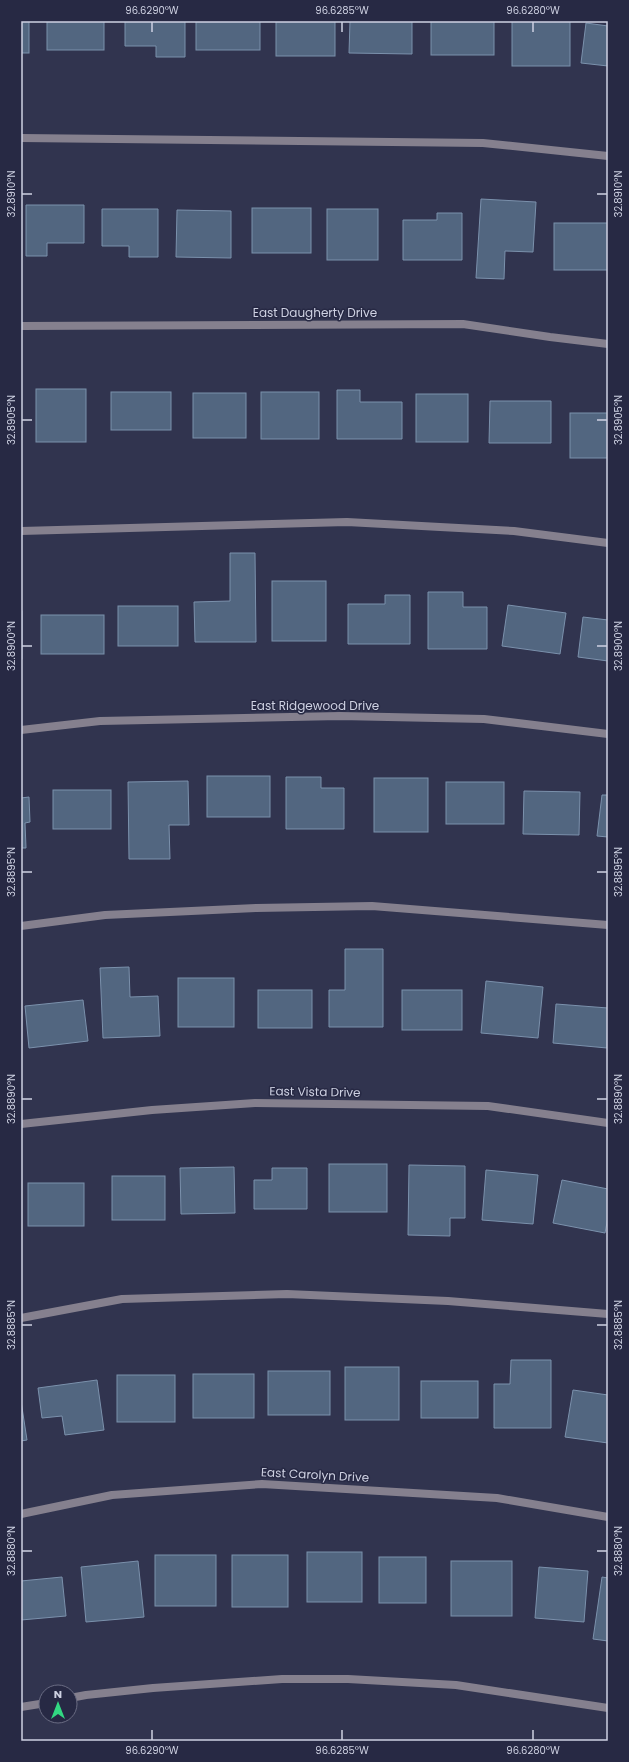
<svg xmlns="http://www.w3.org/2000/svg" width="629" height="1762" font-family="Poppins,sans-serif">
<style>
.building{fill:#526680;stroke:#7b91ac}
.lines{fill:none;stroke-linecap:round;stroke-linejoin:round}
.service{stroke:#85808e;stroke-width:8}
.minor{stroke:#85808e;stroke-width:8}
.ticks{fill:none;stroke:#ced1e2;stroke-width:1.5}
.labels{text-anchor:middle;stroke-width:3;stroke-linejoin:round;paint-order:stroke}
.street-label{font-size:12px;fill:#ced1e2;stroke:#272944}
.neatline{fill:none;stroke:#ced1e2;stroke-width:1.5}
.ticks-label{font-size:10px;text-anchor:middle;fill:#ced1e2}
</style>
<rect width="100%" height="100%" fill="#31344f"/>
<!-- building -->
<g class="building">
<rect x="21" y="21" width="8" height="32"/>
<rect x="47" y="21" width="57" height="29"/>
<polygon points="125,21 185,21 185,57 156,57 156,46 125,46"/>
<rect x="196" y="21" width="64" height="29"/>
<rect x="276" y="21" width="59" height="35"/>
<polygon points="350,21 412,21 412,54 349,53"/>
<rect x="431" y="21" width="63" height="34"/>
<rect x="512" y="21" width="58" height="45"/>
<polygon points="586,23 608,26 608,66 581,63"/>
<polygon points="481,199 536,202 533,252 505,251 504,279 476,278"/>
<polygon points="26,205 84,205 84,243 47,243 47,256 26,256"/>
<rect x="252" y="208" width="59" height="45"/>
<polygon points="102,209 158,209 158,257 129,257 129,246 102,246"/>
<rect x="327" y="209" width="51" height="51"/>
<polygon points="177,210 231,211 231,258 176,257"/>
<polygon points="437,213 462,213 462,260 403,260 403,220 437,220"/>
<rect x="554" y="223" width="54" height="47"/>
<rect x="36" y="389" width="50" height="53"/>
<polygon points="337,390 360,390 360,402 402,402 402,439 337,439"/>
<rect x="111" y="392" width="60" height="38"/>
<rect x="261" y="392" width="58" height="47"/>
<rect x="193" y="393" width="53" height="45"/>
<rect x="416" y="394" width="52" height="48"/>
<polygon points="490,401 551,401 551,443 489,443"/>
<rect x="570" y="413" width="38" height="45"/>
<polygon points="230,553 255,553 256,642 195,642 194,602 230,601"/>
<rect x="272" y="581" width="54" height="60"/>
<polygon points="428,592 463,592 463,607 487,607 487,649 428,649"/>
<polygon points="385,595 410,595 410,644 348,644 348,604 385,604"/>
<polygon points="508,605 566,613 560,654 502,646"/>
<rect x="118" y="606" width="60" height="40"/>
<rect x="21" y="611" width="1" height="48"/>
<rect x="41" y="615" width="63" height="39"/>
<polygon points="583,617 608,620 608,661 578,657"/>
<rect x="207" y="776" width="63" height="41"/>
<polygon points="286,777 321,777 321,788 344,788 344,829 286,829"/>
<rect x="374" y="778" width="54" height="54"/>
<polygon points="188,781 189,825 169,825 170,859 129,859 128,782"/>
<rect x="446" y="782" width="58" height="42"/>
<rect x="53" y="790" width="58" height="39"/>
<polygon points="524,791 580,792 579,835 523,834"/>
<polygon points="602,795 608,795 608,837 597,836"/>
<polygon points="29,797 30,822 25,823 26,848 21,848 21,798"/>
<polygon points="345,949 383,949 383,1027 329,1027 329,990 345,990"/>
<polygon points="129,967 130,997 158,996 160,1036 103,1038 100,968"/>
<rect x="178" y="978" width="56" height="49"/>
<polygon points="486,981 543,987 538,1038 481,1033"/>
<rect x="258" y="990" width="54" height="38"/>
<rect x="402" y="990" width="60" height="40"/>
<polygon points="83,1000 88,1041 29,1048 25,1006"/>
<polygon points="556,1004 608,1008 607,1048 553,1043"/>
<rect x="329" y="1164" width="58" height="48"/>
<polygon points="409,1165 465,1166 465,1218 450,1218 450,1236 408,1235"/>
<polygon points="234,1167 235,1213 181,1214 180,1168"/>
<polygon points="272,1168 307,1168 307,1209 254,1209 254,1180 272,1180"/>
<polygon points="486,1170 538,1175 533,1224 482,1220"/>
<rect x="112" y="1176" width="53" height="44"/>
<polygon points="562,1180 608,1189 608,1217 605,1233 553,1223"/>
<rect x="28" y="1183" width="56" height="43"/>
<polygon points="511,1360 551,1360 551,1428 494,1428 494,1384 510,1384"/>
<rect x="345" y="1367" width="54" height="53"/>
<rect x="268" y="1371" width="62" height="44"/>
<rect x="193" y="1374" width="61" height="44"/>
<rect x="117" y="1375" width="58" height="47"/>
<polygon points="97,1380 104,1430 65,1435 62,1416 42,1418 38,1388"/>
<rect x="421" y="1381" width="57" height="37"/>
<polygon points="573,1390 608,1395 608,1443 565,1437"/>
<polygon points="21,1401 27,1440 21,1441"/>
<rect x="307" y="1552" width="55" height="50"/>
<rect x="155" y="1555" width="61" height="51"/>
<rect x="232" y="1555" width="56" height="52"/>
<rect x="379" y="1557" width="47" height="46"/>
<polygon points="138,1561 144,1617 86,1622 81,1567"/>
<rect x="451" y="1561" width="61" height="55"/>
<polygon points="539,1567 588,1571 584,1622 535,1618"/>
<polygon points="62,1577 66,1616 21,1620 21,1581"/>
<polygon points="602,1577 608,1578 608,1641 593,1639"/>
</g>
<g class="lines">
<!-- service -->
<g class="service">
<polyline points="21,138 483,143 608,156"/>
<polyline points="21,531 347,522 514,531 608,543"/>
<polyline points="21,926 105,915 256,908 372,906 608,925"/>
<polyline points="21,1318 122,1299 287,1294 448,1301 608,1314"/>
<polyline points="70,1698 86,1695 153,1688 282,1679 348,1679 456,1685 608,1708"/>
<polyline points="21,1707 46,1703"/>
</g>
<!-- minor -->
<g class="minor">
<polyline points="21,326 463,324 550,337 608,344"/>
<polyline points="21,730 100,721 340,716 484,719 608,734"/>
<polyline points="21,1124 152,1110 255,1103 488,1106 608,1123"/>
<polyline points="21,1514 112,1495 262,1484 497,1498 608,1517"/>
</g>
</g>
<!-- ticks -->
<path class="ticks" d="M152,22V32M342,22V32M533,22V32M22,194H32M597,194H607M22,420H32M597,420H607M22,646H32M597,646H607M22,872H32M597,872H607M22,1099H32M597,1099H607M22,1325H32M597,1325H607M22,1551H32M597,1551H607M152,1730V1740M342,1730V1740M533,1730V1740"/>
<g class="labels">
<!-- street labels -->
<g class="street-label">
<text x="315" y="317">East Daugherty Drive</text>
<text x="315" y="710">East Ridgewood Drive</text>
<text transform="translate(315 1092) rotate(1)" y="4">East Vista Drive</text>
<text transform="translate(315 1475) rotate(3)" y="4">East Carolyn Drive</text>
</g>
</g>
<!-- border -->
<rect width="629" height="1762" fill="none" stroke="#272944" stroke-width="44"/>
<!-- north arrow -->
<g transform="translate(58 1704)"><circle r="19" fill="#272944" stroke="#6a6c83"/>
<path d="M0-3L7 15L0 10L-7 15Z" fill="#32d882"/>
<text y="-6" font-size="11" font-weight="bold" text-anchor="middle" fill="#ced1e2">N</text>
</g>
<rect x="22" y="22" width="585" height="1718" class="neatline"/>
<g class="ticks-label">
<text x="152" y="14">96.6290°W</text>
<text x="342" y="14">96.6285°W</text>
<text x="533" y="14">96.6280°W</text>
<text transform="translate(11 194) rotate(-90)" y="4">32.8910°N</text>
<text transform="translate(618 194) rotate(-90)" y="4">32.8910°N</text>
<text transform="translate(11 420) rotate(-90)" y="4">32.8905°N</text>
<text transform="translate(618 420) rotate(-90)" y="4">32.8905°N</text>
<text transform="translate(11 646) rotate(-90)" y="4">32.8900°N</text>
<text transform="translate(618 646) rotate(-90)" y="4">32.8900°N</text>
<text transform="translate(11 872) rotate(-90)" y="4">32.8895°N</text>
<text transform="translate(618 872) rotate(-90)" y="4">32.8895°N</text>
<text transform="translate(11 1099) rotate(-90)" y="4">32.8890°N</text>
<text transform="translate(618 1099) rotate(-90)" y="4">32.8890°N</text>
<text transform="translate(11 1325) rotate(-90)" y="4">32.8885°N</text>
<text transform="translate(618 1325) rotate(-90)" y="4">32.8885°N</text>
<text transform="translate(11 1551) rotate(-90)" y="4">32.8880°N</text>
<text transform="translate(618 1551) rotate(-90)" y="4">32.8880°N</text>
<text x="152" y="1754">96.6290°W</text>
<text x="342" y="1754">96.6285°W</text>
<text x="533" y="1754">96.6280°W</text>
</g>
</svg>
